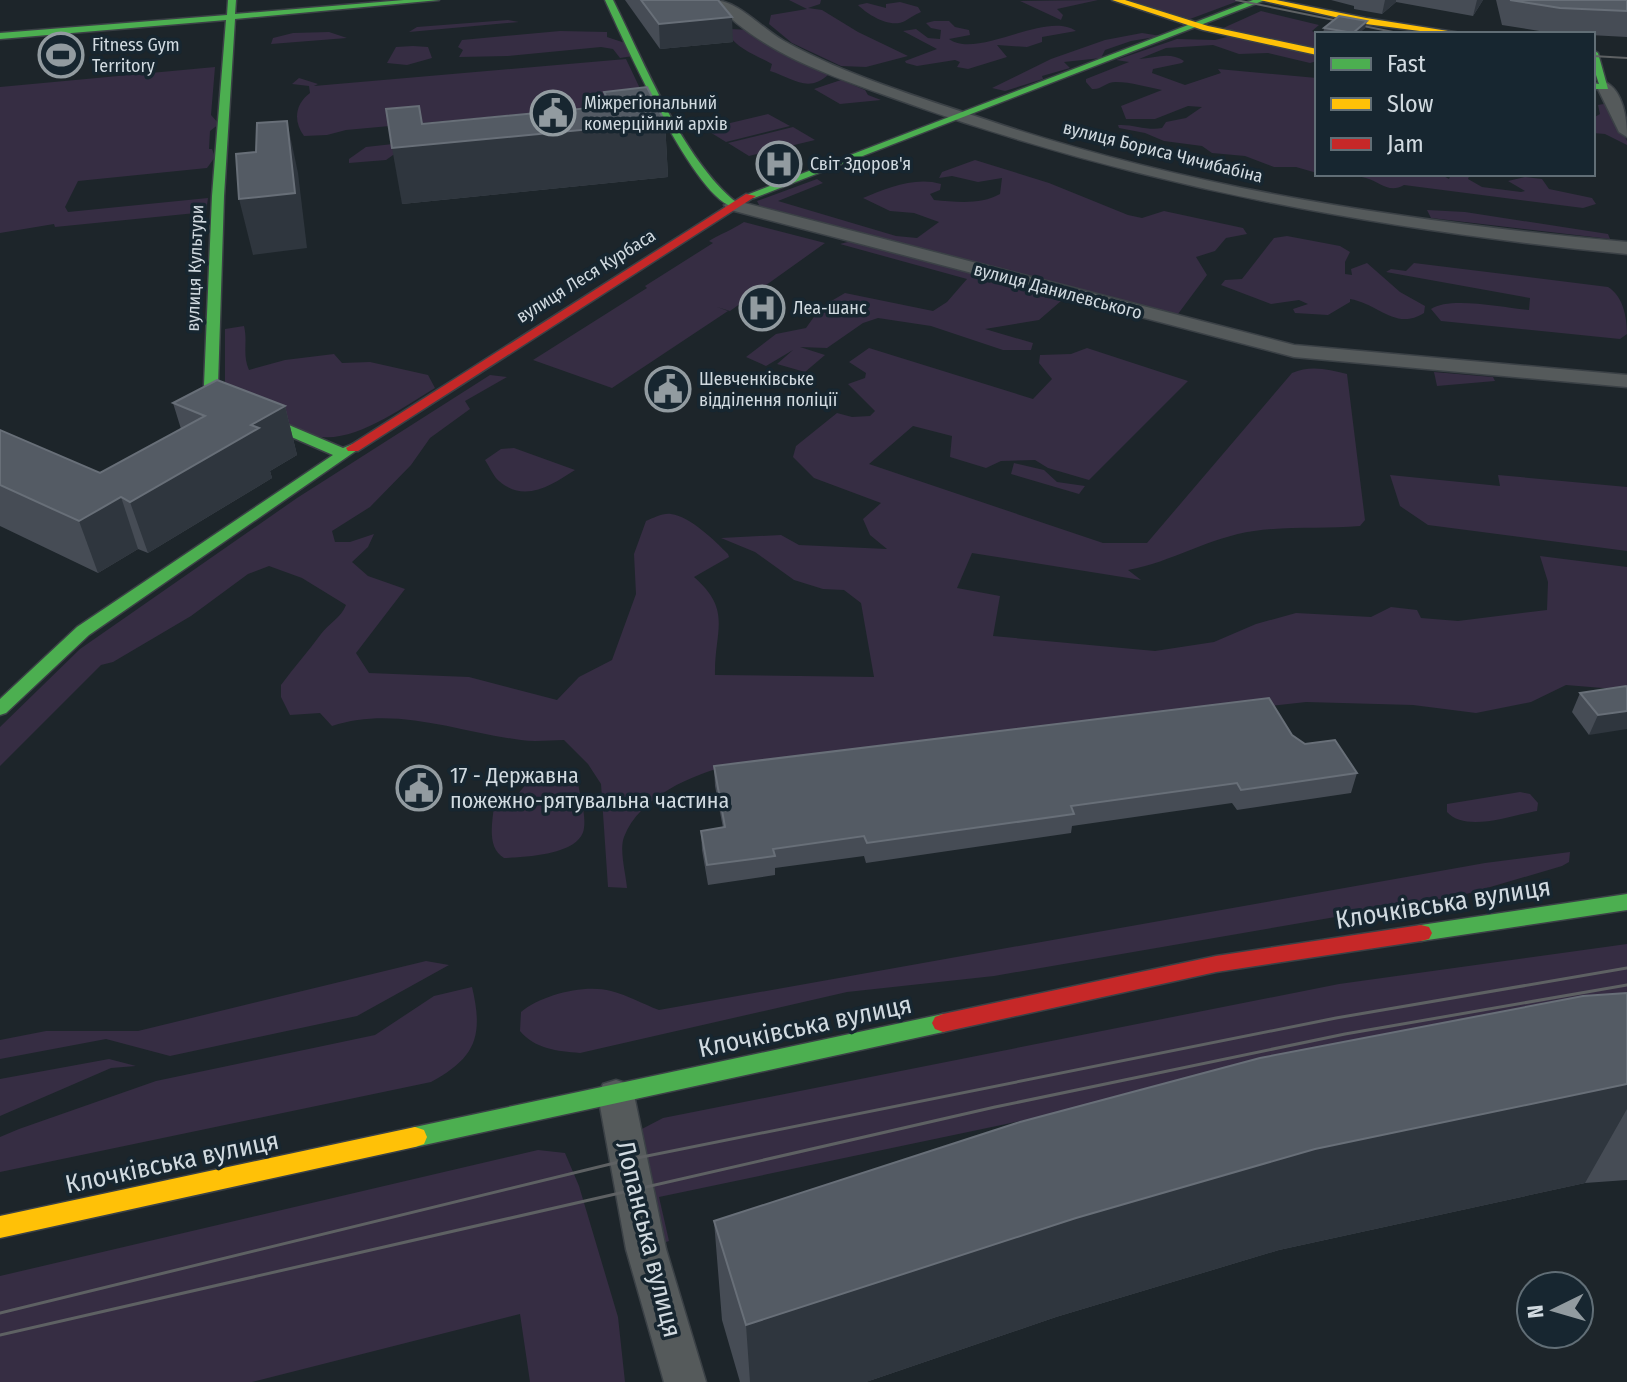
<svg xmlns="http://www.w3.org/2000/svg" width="1627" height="1382" font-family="'Fira Sans Condensed',sans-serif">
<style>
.green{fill:#362d43}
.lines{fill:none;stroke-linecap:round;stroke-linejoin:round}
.street-casing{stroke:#3b4146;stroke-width:3}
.fast-casing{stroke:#3b4146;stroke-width:3}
.slow-casing{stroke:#3b4146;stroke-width:3}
.jam-casing{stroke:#3b4146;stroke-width:3}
.street{fill:#555a5b;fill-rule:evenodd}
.fast{fill:#4caf50;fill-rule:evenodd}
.slow{fill:#ffc107;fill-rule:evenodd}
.jam{fill:#c62828;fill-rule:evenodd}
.tram-far1{stroke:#5e6163;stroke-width:2}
.tram{stroke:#5e6163;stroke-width:3}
.wall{fill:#464c55}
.shaded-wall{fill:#2f363e}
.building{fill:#545b64;stroke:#686f78;stroke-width:2}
.labels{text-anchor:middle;stroke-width:7;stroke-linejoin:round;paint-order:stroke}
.far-poi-label{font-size:18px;fill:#d1dae0;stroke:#172630;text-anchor:start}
.far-street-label{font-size:18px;fill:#d1dae0;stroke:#172630}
.poi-label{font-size:22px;fill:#d1dae0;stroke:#172630;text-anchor:start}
.near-street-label{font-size:26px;fill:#d1dae0;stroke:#172630}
</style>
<rect width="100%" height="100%" fill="#1d252a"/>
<!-- green -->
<g class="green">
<polygon points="789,0 821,0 820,4 808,8 822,10 858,32 908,56 866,67 841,66 792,43 769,24 771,15 807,9"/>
<polygon points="1098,0 1057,9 1063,15 1061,20 1020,1"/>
<polygon points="1128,0 1241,0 1190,19"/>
<path d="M900,2L918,7L921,12C914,15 910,18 905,21C890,29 867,14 858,5L867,3L886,8V4Z"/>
<polygon points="1261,11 1319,25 1312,31 1318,34 1317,50 1221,29"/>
<polygon points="508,20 519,22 409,32 417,27"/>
<path d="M934,21H949L955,27L969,30L970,35L949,39C977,60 1046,10 1076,31L1042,37V42L1027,47L997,45L1007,57L968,69L957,67L960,62L955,60L917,66L906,63L905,61L937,49L903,31L916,29L928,38L940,39L941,30L931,28L926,23Z"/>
<path d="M729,29L752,30L829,74C808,94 793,78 770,71L772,64C754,54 739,50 727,33Z"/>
<polygon points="560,31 607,32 607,37 625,43 633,56 620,58 613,49 601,47 508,56 459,57 463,50 458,47 462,40"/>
<polygon points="329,32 347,38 271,44 273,38 293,33"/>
<polygon points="1142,33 1161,36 1131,41 1105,50 1101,58 1064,62 1070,68 1042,76 1043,79 1005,91 992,88 1051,59 1105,40"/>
<path d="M1231,36L1317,53V61L1310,63L1268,53L1239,54L1213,45L1166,48L1139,59C1155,58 1170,51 1184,61L1182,63L1153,69L1152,73L1185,85L1221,73L1218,69L1317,78V173L1296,167H1274L1245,156L1212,153L1202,146L1164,141L1145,133L1119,128L1118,125C1133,124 1148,131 1162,128L1166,122L1186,118L1202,107L1188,106L1155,119H1126L1121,106L1162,90C1147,87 1131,82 1116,82C1105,82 1102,90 1092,89L1086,82V79L1129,62L1116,60L1177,39L1215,40Z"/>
<polygon points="413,46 428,47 432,58 407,65 387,63 396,47"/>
<path d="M626,59L645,99L599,107L346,130L327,135L304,136C293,121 295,104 310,93L309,86L292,84L299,78L318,84L314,86Z"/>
<polygon points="215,67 211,115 219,124 210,131 209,149 212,149 215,157 207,168 78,181 65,207 68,212 208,198 206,212 55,227 54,224 0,233 0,87"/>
<polygon points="841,80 865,90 868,95 881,100 840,104 814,89"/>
<polygon points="1609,103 1627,141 1627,145 1605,134 1593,133 1593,118 1600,114 1598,105"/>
<polygon points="768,114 790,126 726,142 705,129"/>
<polygon points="793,127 815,140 749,156 728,143"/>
<polygon points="402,143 407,145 386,160 349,163 349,159 366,147"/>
<path d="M975,160L1049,183L1128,215L1142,218L1164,211L1243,228L1247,234L1226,238L1215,251L1196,257L1207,275L1178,314L1166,315L761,209L757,201L817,179L823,183L778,201L896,236L917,238L939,222L914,213L890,211L863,198C886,188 916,176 941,184L940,190L930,194L934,200C956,202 981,205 1000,194L1002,178L978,182L952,176L939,178L942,172Z"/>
<path d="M1319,174H1440L1449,179L1451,174H1470L1468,179L1482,187L1521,192L1525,191L1508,181L1525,177L1542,179L1549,189L1592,198L1596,204L1583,208L1404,185C1389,194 1380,182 1366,178C1350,174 1334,179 1319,174Z"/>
<polygon points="1427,210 1465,212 1608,234 1610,239 1431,218"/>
<path d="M744,222L825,243L730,311L717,307L728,311L612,388L533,360L647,288L645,286L713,243L709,241C720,234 732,230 744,222Z"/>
<path d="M1287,236L1340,246L1350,252L1345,262V274L1352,275L1351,269L1367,263L1400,292L1425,306L1424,313C1396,331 1379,304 1350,299V302L1328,315L1295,313L1293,309L1308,304L1299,300L1271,304L1221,285L1225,280L1242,279L1274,238Z"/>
<polygon points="855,240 1061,293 1061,301 1039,320 985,329 1033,343 1031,350 1003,350 931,326 878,318 863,323 827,348 800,347 825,355 805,372 777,364 793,350 766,366 746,357 776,334 806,328 821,307 845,293 933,311 947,302 967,279 840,244"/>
<path d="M1414,263L1608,287C1623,296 1627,317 1627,334L1620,339L1441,321L1431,309C1450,296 1505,308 1529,310L1530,298L1386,272L1391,269L1406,271Z"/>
<path d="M244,326C248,342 242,354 249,370L285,360L334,354L342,363L370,362L428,375L435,388C405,406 352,445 316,436C285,428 254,409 225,396V329Z"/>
<path d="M869,348L1033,399L1052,379L1039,363L1040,355L1071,354L1087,348L1188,381L1089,480L1048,468L1035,460L1001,461L986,468L950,457L952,436L913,426L869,464L1103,543H1147L1292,373C1310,365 1328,369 1347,374L1365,520L1360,526C1325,529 1288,526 1254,531C1210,537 1172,562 1128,570L1141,580L972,553L957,588L1000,596L993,636L1155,651L1214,642L1256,624L1296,613L1371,617L1391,607L1417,610L1421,618L1458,621L1547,610L1548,582L1540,556L1627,567V690L1566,685L1531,702L1476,713L1413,705L1306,702L731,765C693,774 639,797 624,837C619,850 626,874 627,888L608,887L601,784L588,764L564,740C550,740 535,742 521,740C458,732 395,705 332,726L320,713L290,715L281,697V685C294,667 308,652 321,634C329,623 341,618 346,605L302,578L269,566L248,574L191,616L113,662L101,665L0,766V727L80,649L297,498L490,375L507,377L465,401L470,409L430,438L411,465L370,507L332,531L335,542H350L374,534L368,547L352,562L368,576L405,589L356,653L369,673L469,677L557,700L579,677L612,660L636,594L634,554L646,521C654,518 662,513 671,514C691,517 714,540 728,554L729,557L694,577C733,611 714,631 715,675L874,677L861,603L844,590L823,589L794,580L755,552L721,538L781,535L799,545L887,549L870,535L863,519L881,503L814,478L793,457L796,446L837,413L852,417L870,416L875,411L848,384L865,378L866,373L849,362Z"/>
<polygon points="1434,372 1493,377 1495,381 1437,386"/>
<path d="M514,448L575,470C553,484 525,504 499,481C494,477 489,466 485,460L501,449Z"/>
<polygon points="1014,463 1044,470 1057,482 1085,486 1079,494 1011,474"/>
<polygon points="1390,475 1500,486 1498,475 1627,487 1627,551 1428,525 1400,506"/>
<path d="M531,778L578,783C580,797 586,814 584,828C581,855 525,857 504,858C487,848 492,824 494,806L509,805Z"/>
<path d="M1520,792L1530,794L1538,803L1537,811C1512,815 1466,833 1447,812V804Z"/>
<path d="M1570,852L1569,862L1562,866L1463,895L994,976L847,992L580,1053C557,1051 535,1049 520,1031L521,1012C542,995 584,984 611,991C627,995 643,1004 659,1010L1485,863Z"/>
<polygon points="1627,944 1627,1004 1049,1115 659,1197 669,1241 646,1249 638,1131 663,1118 1339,984"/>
<polygon points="426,961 449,965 357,1016 170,1056 106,1039 0,1059 0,1040 46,1031 138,1031"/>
<path d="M472,987C484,1037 475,1058 431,1082L0,1172V1137L19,1129L156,1081L375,1035L434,996Z"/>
<polygon points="109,1059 136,1066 111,1068 0,1116 0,1079"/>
<polygon points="538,1150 565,1153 579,1186 618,1317 625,1382 530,1382 520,1314 252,1382 0,1382 0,1276"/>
</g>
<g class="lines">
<!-- street casing -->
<g class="street-casing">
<g id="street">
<path d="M713,0C738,0 762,29 784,41C847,76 919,97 987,120C1194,190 1411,222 1627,242V254C1382,230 1143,187 910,104C843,80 761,56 713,0Z"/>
<path d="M1605,82C1623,90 1627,119 1627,137L1619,132L1597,87Z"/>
<polygon points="733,200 1294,345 1627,375 1627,387 1294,357 727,209 724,205"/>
<polygon points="616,1080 629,1084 634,1095 666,1249 706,1382 664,1382 626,1249 598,1095 603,1084"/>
</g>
</g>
<!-- fast casing -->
<g class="fast-casing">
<g id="fast">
<polygon points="228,0 236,0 235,14 404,0 439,0 235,19 224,196 218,385 220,392 230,400 343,448 353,444 360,448 89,635 6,713 0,715 0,699 77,627 333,455 220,406 209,397 204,385 212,196 226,20 0,39 0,33 227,15"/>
<path d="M605,0H613C644,62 683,160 737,203V207C699,210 621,35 605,0Z"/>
<polygon points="1253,0 1265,0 754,198 744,196"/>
<polygon points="1593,50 1598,53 1608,89 1593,89 1593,83 1599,84 1593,66"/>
<polygon points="1627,894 1627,910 1421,941 1413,939 1410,933 1413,927 1421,925"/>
<polygon points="943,1014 951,1017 954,1023 951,1029 943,1032 415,1147 406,1144 403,1137 406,1130 415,1127"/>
</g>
</g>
<!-- slow casing -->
<g class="slow-casing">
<g id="slow">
<polygon points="1112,0 1125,0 1208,26 1317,49 1317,55 1203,30"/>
<polygon points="1260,0 1276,0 1366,18 1467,34 1443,34 1366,24"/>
<polygon points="415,1127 424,1130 427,1137 424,1144 415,1147 0,1238 0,1216"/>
</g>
</g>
<!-- jam casing -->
<g class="jam-casing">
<g id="jam">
<polygon points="746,194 756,196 358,451 348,451 346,448"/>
<polygon points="1421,925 1429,927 1432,933 1429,939 1421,941 1216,972 943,1032 935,1029 932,1023 935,1017 943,1014 1216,956"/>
</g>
</g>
<!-- street -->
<use href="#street" class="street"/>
<!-- fast -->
<use href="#fast" class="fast"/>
<!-- slow -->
<use href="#slow" class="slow"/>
<!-- jam -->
<use href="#jam" class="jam"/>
<!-- tram-far1 -->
<g class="tram-far1">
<polyline points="1236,0 1403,34"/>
<polyline points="1593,56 1627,58"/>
</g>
<!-- tram -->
<g class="tram">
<polyline points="0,1313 627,1160 1336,1018 1627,968"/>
<polyline points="0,1335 995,1107 1345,1034 1627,985"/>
</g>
</g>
<!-- wall -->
<g class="wall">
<polygon points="625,0 718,0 733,42 660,49"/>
<polygon points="1331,0 1483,0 1473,16 1396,2 1382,14 1354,9 1354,6"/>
<polygon points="1496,0 1627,0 1627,37 1552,33 1502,25"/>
<polygon points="1324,28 1365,28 1358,34 1323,34"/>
<polygon points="604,92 665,122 668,177 402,204 422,124 605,107"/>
<polygon points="173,403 285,406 297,455 270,471 272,478 148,553 138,549 98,573 0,526 0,430 100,473 181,429"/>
<polygon points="1627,688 1589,735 1572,712 1580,693"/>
<polygon points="1292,735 1305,744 1357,773 1351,793 1237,810 1232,803 1072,826 1071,833 866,863 864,856 775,868 775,875 708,885 702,850 701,831 723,828 715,786 714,766"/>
<polygon points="1627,993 1627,1180 1585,1183 1279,1250 1056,1317 866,1382 740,1382 722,1320 714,1221"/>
</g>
<!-- shaded-wall -->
<g class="shaded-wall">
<polygon points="1385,0 1396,0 1396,2 1382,14"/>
<polygon points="1477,0 1483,0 1473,16"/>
<polygon points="732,17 733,42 660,49 659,24"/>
<polygon points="1367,21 1365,28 1358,34 1353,34"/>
<polygon points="287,121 298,173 307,248 253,255 239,199"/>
<polygon points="665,122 668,177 402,204 392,148"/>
<polygon points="285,406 297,455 270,471 272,478 148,553 130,502 251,425"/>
<polygon points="121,497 138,549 98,573 79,521"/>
<polygon points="1627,711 1627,729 1589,735 1598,715"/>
<polygon points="1627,1084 1627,1109 1585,1183 1279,1250 1056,1317 866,1382 750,1382 746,1325 1076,1218 1315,1149"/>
</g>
<!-- building -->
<g class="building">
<polygon points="641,0 718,0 732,17 659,24"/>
<polygon points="1510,0 1627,0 1627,11 1560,8"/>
<polygon points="1339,16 1367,21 1353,33 1324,28"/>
<polygon points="647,87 665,122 392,148 386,109 419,106 422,124 611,106 604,92"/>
<polygon points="287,121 295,193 239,199 236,154 256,152 257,123"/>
<polygon points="217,380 285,406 251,425 259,428 130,502 121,497 79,521 0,485 0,430 100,473 205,416 173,403"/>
<polygon points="1626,686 1627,688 1627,711 1598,715 1580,693"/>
<polygon points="1269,698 1292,735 1305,744 1335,740 1357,773 1241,790 1237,783 1071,806 1074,814 867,843 864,836 773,849 775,856 707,865 701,831 725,827 714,766"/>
<polygon points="1627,993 1627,1084 1315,1149 1076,1218 746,1325 714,1221 1020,1122 1260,1058 1583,996"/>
</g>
<!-- icons -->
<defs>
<g id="stadium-ring" transform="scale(2.3)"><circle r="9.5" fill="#172630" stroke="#929ba0" stroke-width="1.5"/><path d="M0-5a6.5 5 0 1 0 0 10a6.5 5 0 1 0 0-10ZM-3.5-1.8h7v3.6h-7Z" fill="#929ba0"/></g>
<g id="civic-ring" transform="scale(2.3)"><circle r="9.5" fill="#172630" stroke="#929ba0" stroke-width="1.5"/><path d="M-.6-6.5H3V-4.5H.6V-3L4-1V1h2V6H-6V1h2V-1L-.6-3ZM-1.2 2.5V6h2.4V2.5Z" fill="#929ba0"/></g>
<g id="hospital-ring" transform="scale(2.3)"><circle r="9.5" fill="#172630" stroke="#929ba0" stroke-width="1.5"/><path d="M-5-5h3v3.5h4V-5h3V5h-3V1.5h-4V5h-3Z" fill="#929ba0"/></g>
</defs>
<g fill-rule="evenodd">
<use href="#stadium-ring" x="61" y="55"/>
<use href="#civic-ring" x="553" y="113"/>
<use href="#hospital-ring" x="779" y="164"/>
<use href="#hospital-ring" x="762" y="308"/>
<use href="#civic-ring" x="668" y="389"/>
<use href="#civic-ring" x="419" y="788"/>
</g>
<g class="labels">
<!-- far-poi labels -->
<g class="far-poi-label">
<text x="92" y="51">Fitness Gym<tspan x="92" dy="21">Territory</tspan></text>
<text x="584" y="109">Міжрегіональний<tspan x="584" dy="21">комерційний архів</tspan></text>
<text x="810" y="170">Світ Здоров'я</text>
<text x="793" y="314">Леа-шанс</text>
<text x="699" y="385">Шевченківське<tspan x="699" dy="21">відділення поліції</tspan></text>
</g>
<!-- far-street labels -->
<g class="far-street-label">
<text transform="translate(1163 152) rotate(14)" y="6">вулиця Бориса Чичибабіна</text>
<text transform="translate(195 268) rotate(-88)" y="6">вулиця Культури</text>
<text transform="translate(586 276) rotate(-32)" y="6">вулиця Леся Курбаса</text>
<text transform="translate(1058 291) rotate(15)" y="6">вулиця Данилевського</text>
</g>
<!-- poi labels -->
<g class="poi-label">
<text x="450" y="783">17 - Державна<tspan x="450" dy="25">пожежно-рятувальна частина</tspan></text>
</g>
<!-- near-street labels -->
<g class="near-street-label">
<text transform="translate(1443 903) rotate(-9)" y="9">Клочківська вулиця</text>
<text transform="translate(805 1026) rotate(-12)" y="9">Клочківська вулиця</text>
<text transform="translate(172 1162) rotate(-12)" y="9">Клочківська вулиця</text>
<text transform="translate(649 1239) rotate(76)" y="9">Лопанська вулиця</text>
</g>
</g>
<!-- legend -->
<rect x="1315" y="32" width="280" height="144" fill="#172630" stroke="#616e76" stroke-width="2"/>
<rect x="1331" y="58" width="40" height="12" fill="#4caf50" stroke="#616e76" stroke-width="2"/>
<text x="1387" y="72" font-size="24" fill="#d1dae0">Fast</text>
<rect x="1331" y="98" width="40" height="12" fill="#ffc107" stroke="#616e76" stroke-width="2"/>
<text x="1387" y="112" font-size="24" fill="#d1dae0">Slow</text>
<rect x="1331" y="138" width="40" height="12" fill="#c62828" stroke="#616e76" stroke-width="2"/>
<text x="1387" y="152" font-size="24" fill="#d1dae0">Jam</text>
<!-- north arrow -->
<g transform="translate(1555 1310) rotate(265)"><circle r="38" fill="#172630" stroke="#616e76" stroke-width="2"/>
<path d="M0-6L14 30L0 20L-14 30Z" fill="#929ba0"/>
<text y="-12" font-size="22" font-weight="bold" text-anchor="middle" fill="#d1dae0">N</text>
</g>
</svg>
